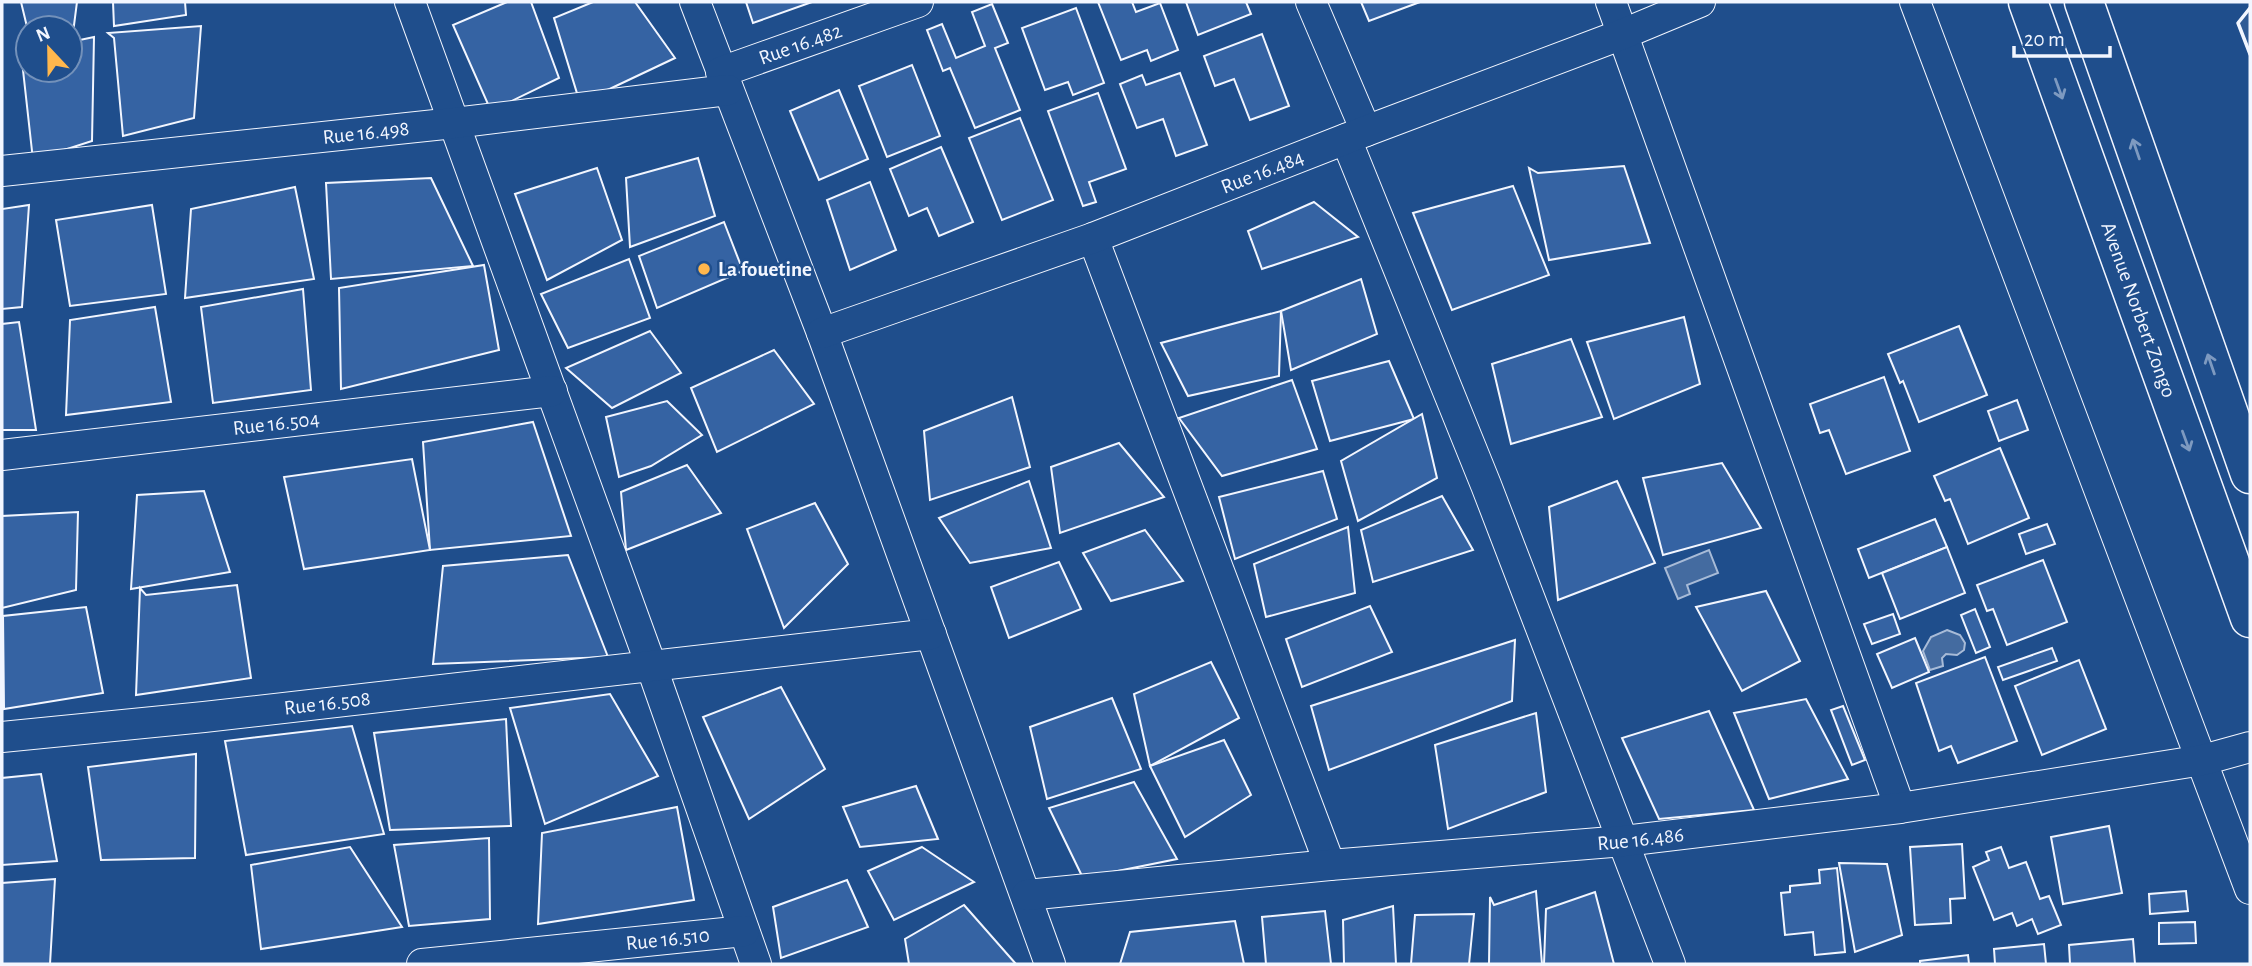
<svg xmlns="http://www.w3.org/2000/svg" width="2252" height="966" font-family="'Alegreya Sans',sans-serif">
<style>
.green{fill:#305b95;stroke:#a8bbd7;stroke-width:2}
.water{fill:#446ba0;stroke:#a8bbd7;stroke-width:2}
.building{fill:#3563a3;stroke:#f2f6ff;stroke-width:2}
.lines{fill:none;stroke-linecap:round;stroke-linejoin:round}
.minor-casing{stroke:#f2f6ff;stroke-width:32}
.primary-casing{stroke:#f2f6ff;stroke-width:41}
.minor{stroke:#1f4e8c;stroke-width:30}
.primary{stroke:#1f4e8c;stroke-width:38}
.wall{stroke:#f2f6ff;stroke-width:3.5}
.oneway{stroke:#7e9ac0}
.poi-dot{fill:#ffb74d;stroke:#1f4e8c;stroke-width:2.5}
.labels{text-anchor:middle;stroke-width:5;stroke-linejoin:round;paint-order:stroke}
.street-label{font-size:21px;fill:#f2f6ff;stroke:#1f4e8c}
.poi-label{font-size:21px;font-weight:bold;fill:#f2f6ff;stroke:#1f4e8c;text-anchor:start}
</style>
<rect width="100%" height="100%" fill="#1f4e8c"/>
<!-- green -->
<polygon class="green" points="2250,8 2250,54 2238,23"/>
<!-- water -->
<g class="water">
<polygon points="1709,550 1718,573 1687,585 1690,594 1678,599 1665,568"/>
<polygon points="1947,630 1960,635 1965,643 1964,650 1957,655 1946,654 1942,658 1943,666 1930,670 1923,651 1931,637"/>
</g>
<!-- building -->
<g class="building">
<polygon points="21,2 77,2 73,33 70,34 70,28 28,28 28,31"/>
<polygon points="113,2 185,2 186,15 114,26"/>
<polygon points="507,2 531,2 559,78 491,111 453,25"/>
<polygon points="593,2 635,2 675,58 580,103 554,18"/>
<polygon points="746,2 812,2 753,23"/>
<polygon points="1098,2 1132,2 1136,12 1160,3 1178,50 1151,61 1147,50 1121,60"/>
<polygon points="1186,2 1246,2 1251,14 1198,35"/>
<polygon points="1361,2 1420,2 1369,21"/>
<polygon points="992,4 1008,43 995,48 1020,110 975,128 950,68 943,71 927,30 942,24 956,58 985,46 972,12"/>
<polygon points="1076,8 1104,83 1073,95 1068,82 1045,90 1022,28"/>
<polygon points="201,26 194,118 123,136 114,38 108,33"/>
<polygon points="1262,34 1289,106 1250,120 1234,79 1215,86 1204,56"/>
<polygon points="94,37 92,141 33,160 21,52 28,50 28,70 70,70 70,42"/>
<polygon points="912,65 940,136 887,157 859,86"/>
<polygon points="1180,73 1207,145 1176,156 1163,119 1137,128 1120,84 1142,75 1146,85"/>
<polygon points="839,90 868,159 819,180 790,111"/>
<polygon points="1098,93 1126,169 1089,182 1096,202 1083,206 1048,111"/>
<polygon points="1020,118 1053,200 1002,220 969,138"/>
<polygon points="941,147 973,222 939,236 927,208 909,216 890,169"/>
<polygon points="698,158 715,216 630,247 626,178"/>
<polygon points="1624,166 1650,243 1549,260 1529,168 1538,173"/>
<polygon points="597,168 622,240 547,280 515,194"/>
<polygon points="431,178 473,266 331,279 326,183"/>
<polygon points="870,182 896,250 850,270 827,200"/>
<polygon points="1513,186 1549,275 1452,310 1413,213"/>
<polygon points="295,187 314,279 185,298 191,209"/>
<polygon points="1314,202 1358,237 1262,269 1248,231"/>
<polygon points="29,205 22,307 2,309 2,209"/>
<polygon points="152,205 166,294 70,306 56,220"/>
<polygon points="724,222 743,271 657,308 639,256"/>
<polygon points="629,259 650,318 568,348 541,294"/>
<polygon points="484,265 499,350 341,389 339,288"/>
<polygon points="1361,279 1377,334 1291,370 1281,311"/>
<polygon points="303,289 311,390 213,403 201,307"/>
<polygon points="155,307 171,402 66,415 70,320"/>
<polygon points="1281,311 1279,376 1188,396 1161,343"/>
<polygon points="1684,317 1700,384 1614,419 1587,342"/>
<polygon points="19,322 36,430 2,430 2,324"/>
<polygon points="1959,326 1987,395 1919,422 1903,381 1900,383 1888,354"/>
<polygon points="650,331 681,373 612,408 566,368"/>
<polygon points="1571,339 1602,417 1511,444 1492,364"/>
<polygon points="774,350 814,404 717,452 691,388"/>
<polygon points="1389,361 1414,419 1330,441 1312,381"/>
<polygon points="1884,377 1910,451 1846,474 1829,430 1820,433 1810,404"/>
<polygon points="1292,380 1317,449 1222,476 1179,418"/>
<polygon points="1012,397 1030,467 930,500 924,431"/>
<polygon points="2017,400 2028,430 1999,441 1988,411"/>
<polygon points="667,401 702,435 651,466 619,477 606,417"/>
<polygon points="1422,414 1437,478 1358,521 1341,461"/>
<polygon points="533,422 571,536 430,550 423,442"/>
<polygon points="1119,443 1164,497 1060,533 1051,467"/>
<polygon points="2000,448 2029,518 1968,544 1950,499 1945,501 1934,476"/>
<polygon points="412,459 430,550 304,569 284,477"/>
<polygon points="1722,463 1761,528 1663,555 1643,478"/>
<polygon points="687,465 721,513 626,550 621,492"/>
<polygon points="1323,471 1337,519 1235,559 1219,497"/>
<polygon points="1029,481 1051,548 970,563 939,518"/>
<polygon points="1617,481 1655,563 1558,600 1549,507"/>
<polygon points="204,491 230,572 131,589 137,495"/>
<polygon points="1442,496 1473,550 1373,582 1361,530"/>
<polygon points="815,503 848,564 784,628 747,529"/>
<polygon points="78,512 76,590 2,608 2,516"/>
<polygon points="1935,519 1947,547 1869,578 1858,549"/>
<polygon points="2047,524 2055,544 2026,554 2019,534"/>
<polygon points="1348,527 1355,593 1266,617 1254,564"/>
<polygon points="1145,530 1183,581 1111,601 1083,553"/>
<polygon points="1947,547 1965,593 1900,619 1882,573"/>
<polygon points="568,555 608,657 433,664 443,566"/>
<polygon points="2043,560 2067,622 2007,645 1993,609 1987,611 1977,585"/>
<polygon points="1059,562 1081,609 1009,638 991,587"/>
<polygon points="237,585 251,678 136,695 140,588 146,595"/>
<polygon points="1766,591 1800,661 1742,691 1696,607"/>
<polygon points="1370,606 1392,652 1302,687 1286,639"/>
<polygon points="86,607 103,693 4,709 3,616"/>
<polygon points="1975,609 1990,647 1976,653 1961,615"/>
<polygon points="1893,614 1900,634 1872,644 1864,624"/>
<polygon points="1915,638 1929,672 1892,688 1877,654"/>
<polygon points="1515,640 1512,701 1329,770 1311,706"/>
<polygon points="2052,648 2057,661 2003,680 1998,667"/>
<polygon points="1985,657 2017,741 1958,763 1951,746 1939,751 1916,683"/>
<polygon points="2079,660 2106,729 2042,755 2015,686"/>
<polygon points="1211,662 1239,718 1150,766 1134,694"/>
<polygon points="781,687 825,769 749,819 703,717"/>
<polygon points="610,694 658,776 545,824 510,708"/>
<polygon points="1112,698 1141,769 1047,799 1030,727"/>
<polygon points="1806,699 1848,779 1769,799 1734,713"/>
<polygon points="1843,706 1865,760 1852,765 1831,710"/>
<polygon points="1709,711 1754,810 1659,819 1622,738"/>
<polygon points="1536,713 1546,792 1448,829 1435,745"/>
<polygon points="506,719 511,826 390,830 374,733"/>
<polygon points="352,726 384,834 246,855 225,741"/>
<polygon points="1224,740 1251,795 1185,837 1150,766"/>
<polygon points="196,754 195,858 101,860 88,767"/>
<polygon points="41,774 57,861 2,865 2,778"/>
<polygon points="1134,782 1177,859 1083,878 1049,808"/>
<polygon points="916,786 938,839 860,847 843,807"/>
<polygon points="677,807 694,900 538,924 542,833"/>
<polygon points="2109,826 2122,893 2063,904 2051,837"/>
<polygon points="489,838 490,919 409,926 394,845"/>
<polygon points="1962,844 1965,898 1950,899 1951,923 1915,925 1910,847"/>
<polygon points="350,847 402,927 261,949 251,865"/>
<polygon points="922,847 974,882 894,920 868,871"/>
<polygon points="2001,847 2009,868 2026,862 2040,899 2049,896 2061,925 2038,934 2032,919 2017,926 2012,913 1994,920 1973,867 1989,860 1986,852"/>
<polygon points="1839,863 1887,864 1902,935 1855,952"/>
<polygon points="1837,868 1845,952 1815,955 1813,932 1785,935 1781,893 1790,892 1790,886 1820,883 1819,870"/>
<polygon points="55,879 50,964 2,964 2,883"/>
<polygon points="847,880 868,927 781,958 773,907"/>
<polygon points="1536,891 1542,964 1489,964 1490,897 1494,905"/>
<polygon points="2186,891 2188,911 2150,914 2149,894"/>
<polygon points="1595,892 1614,964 1544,964 1546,909"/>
<polygon points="964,905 1016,964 909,964 905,939"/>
<polygon points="1393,906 1396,964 1344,964 1343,920"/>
<polygon points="1325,911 1331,964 1266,964 1262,917"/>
<polygon points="1474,914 1469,964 1411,964 1415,915"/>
<polygon points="1235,921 1244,964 1120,964 1130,932"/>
<polygon points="2195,922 2196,943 2159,944 2159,923"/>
<polygon points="2133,939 2135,964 2070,964 2069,945"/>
<polygon points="2044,944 2046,964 1995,964 1994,949"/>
<polygon points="1968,955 1969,964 1920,964 1920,961"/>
</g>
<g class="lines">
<!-- minor casing -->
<g class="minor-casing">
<g id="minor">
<polyline points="410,2 652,668 756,964"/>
<polyline points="695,2 822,333 1050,964"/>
<polyline points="1311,2 1366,131"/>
<polyline points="1611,2 1900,808"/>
<polyline points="1915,2 2250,889"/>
<path id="s1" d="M721,72L918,2"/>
<polyline points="1346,139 1486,485 1670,964"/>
<path id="s2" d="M2,171L454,123L728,90"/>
<polyline points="1093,238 1330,865"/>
<path id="s3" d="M822,333L1093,238L1366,131L1623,34L1700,2"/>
<path id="s4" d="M2,455L552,391"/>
<path id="s5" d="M2,737L204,717L931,634"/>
<path id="s6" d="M1027,895L1330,865L1624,841L1900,808L2203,760L2250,747"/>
<path id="s7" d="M422,964L744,931"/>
</g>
</g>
<!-- primary casing -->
<g class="primary-casing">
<g id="primary">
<path id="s8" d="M2028,2L2250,618"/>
<polyline points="2084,2 2250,474"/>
</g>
</g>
<!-- minor -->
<use href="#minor" class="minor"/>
<!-- primary -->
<use href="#primary" class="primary"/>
<!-- wall -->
<polyline class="wall" points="2250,8 2238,23 2250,54"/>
</g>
<!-- one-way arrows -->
<defs><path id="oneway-shaft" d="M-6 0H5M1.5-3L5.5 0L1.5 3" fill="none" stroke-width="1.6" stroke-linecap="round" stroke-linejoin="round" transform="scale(1.75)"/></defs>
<g class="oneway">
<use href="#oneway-shaft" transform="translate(2059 89) rotate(70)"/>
<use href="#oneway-shaft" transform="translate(2136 149) rotate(-109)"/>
<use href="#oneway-shaft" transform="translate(2211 364) rotate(-109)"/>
<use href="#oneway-shaft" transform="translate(2186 441) rotate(70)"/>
</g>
<!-- markers -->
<circle class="poi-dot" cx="704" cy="269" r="7"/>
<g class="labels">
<!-- street labels -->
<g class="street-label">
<text dy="7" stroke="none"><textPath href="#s1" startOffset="84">Rue 16.482</textPath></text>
<text dy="7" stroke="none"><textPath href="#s2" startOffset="366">Rue 16.498</textPath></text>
<text dy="7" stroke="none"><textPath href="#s3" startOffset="469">Rue 16.484</textPath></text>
<text dy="7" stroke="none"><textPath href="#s8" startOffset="327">Avenue Norbert Zongo</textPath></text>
<text dy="7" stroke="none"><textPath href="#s4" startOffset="276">Rue 16.504</textPath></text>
<text dy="7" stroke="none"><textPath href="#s5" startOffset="327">Rue 16.508</textPath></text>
<text dy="7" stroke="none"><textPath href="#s6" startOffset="616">Rue 16.486</textPath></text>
<text dy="7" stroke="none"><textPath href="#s7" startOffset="247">Rue 16.510</textPath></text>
</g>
<!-- poi labels -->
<g class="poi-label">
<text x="718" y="276">La fouetine</text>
</g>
</g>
<!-- border -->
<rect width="2252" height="966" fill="none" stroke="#f2f6ff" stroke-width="7"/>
<!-- north arrow -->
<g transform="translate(49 49) rotate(338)"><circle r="33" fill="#1f4e8c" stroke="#7391ba" stroke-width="2"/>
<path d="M0-5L12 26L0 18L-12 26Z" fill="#ffb74d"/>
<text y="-10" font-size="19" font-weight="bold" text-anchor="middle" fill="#f2f6ff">N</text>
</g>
<!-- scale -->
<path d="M2014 46v10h96v-10" fill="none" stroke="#f2f6ff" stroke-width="3.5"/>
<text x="2024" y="46" font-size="21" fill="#f2f6ff" stroke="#1f4e8c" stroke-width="5" paint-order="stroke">20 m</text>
</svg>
